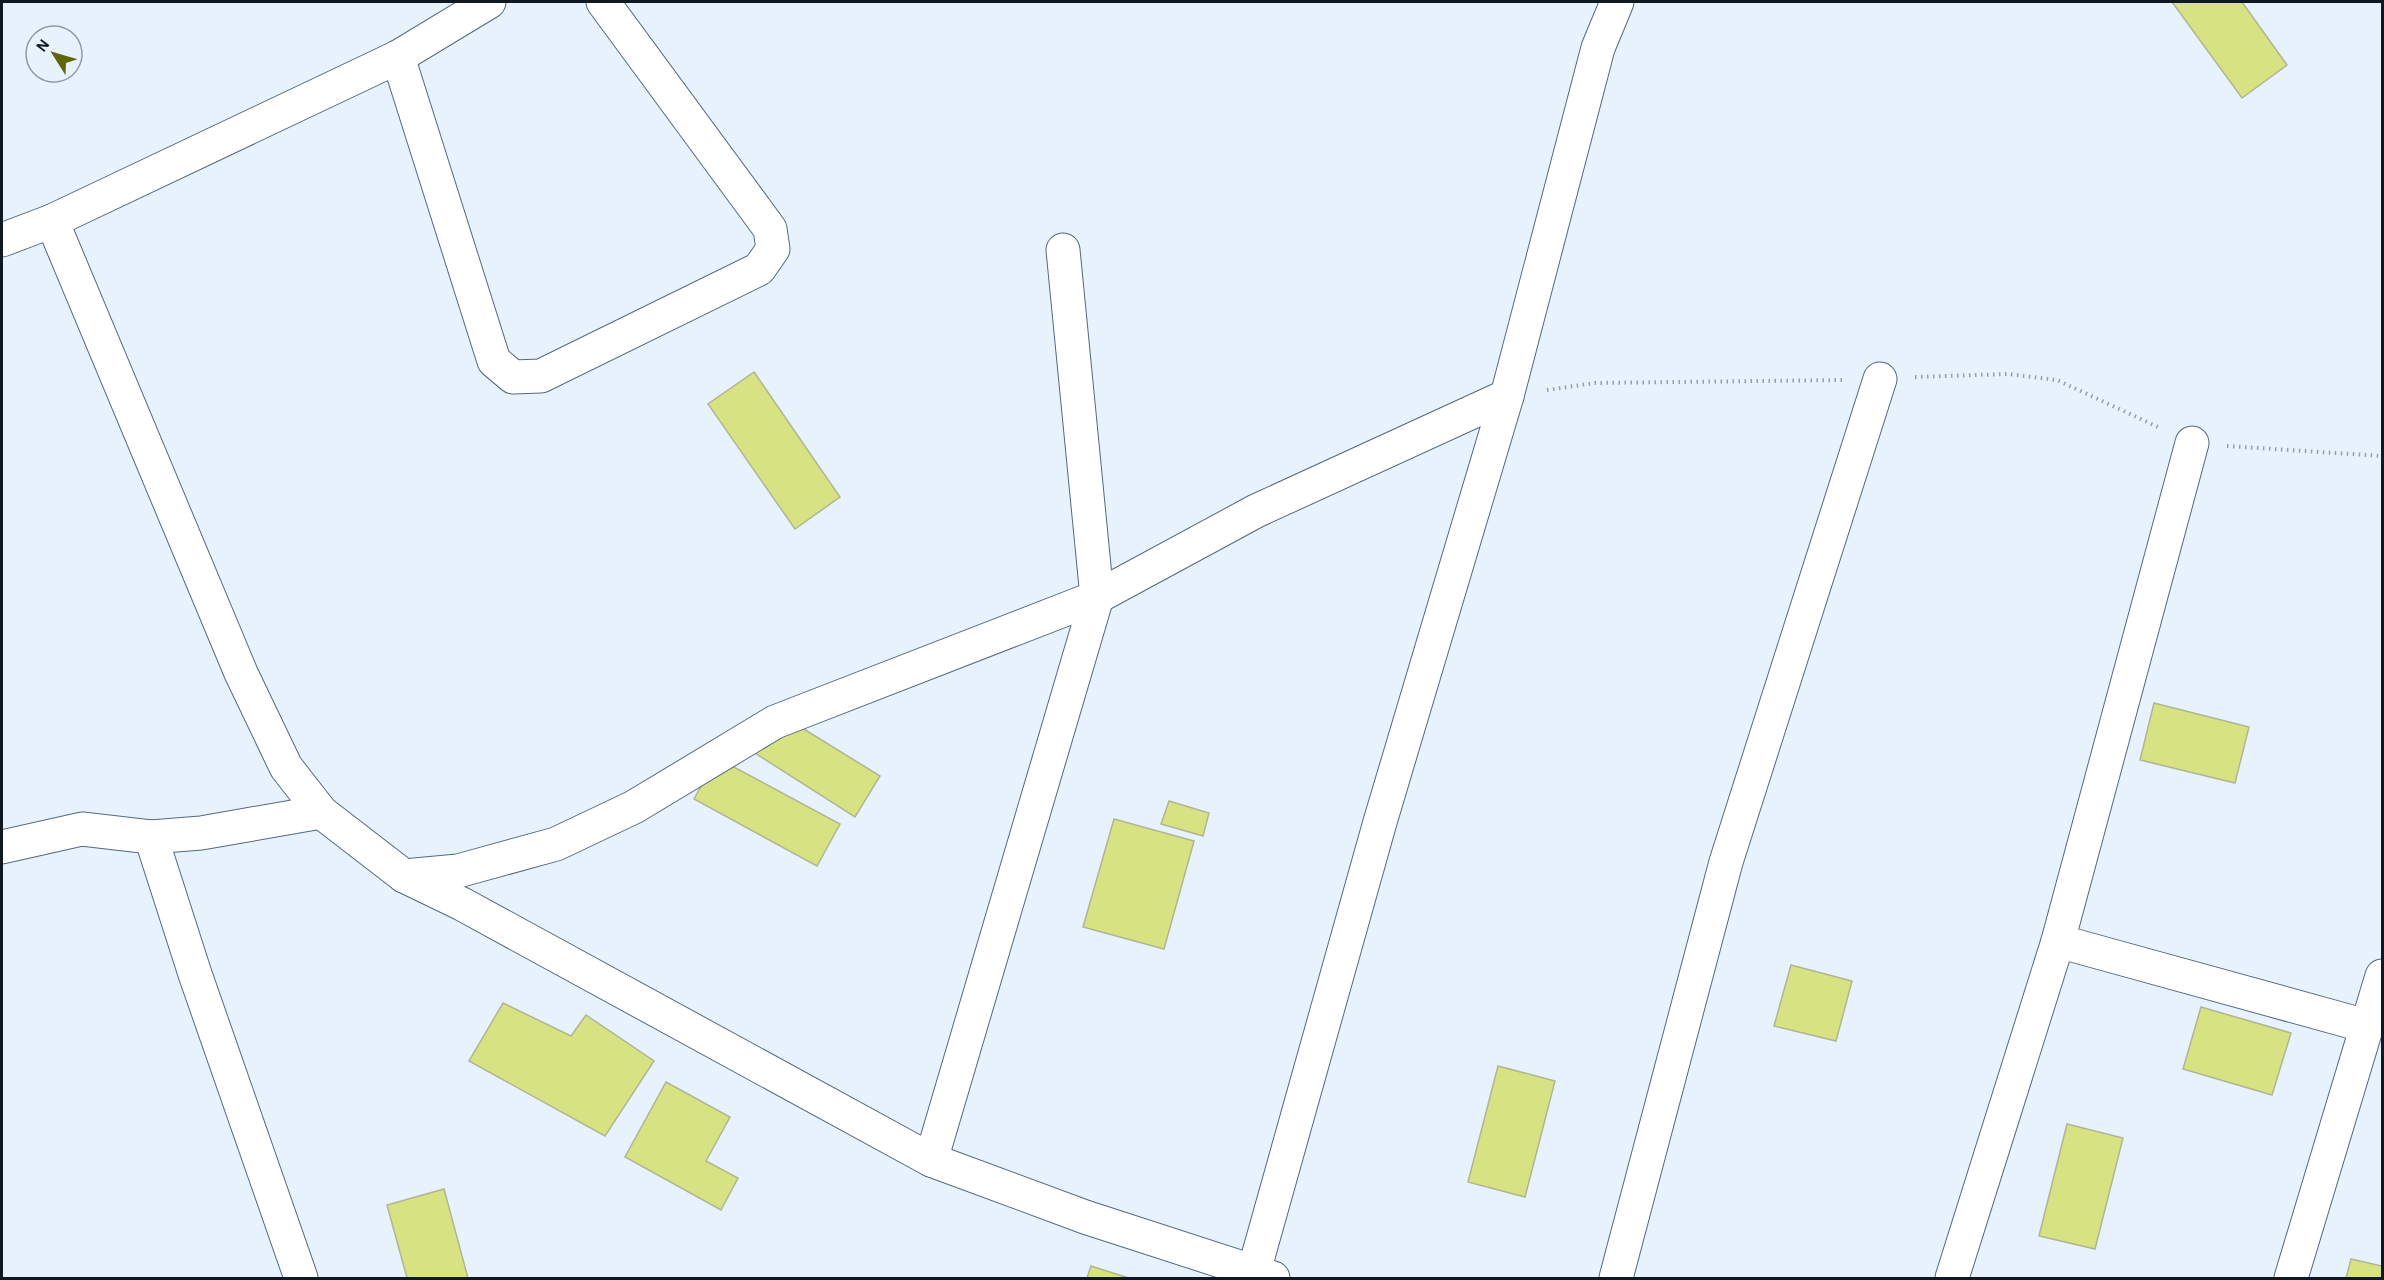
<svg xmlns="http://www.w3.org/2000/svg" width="2384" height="1280" font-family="'Alegreya Sans',sans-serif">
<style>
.building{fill:#d7e382;stroke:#b0b594;stroke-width:1.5}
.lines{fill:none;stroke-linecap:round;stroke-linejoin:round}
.minor-casing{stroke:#536980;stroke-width:35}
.path{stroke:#959fa9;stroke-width:4;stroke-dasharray:1.5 4.5;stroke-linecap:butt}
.minor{stroke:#fff;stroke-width:33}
</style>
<rect width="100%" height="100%" fill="#e8f2fd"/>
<!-- building -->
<g class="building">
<polygon points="2172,2 2242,2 2287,65 2242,98"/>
<polygon points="754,372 840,497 795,529 708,404"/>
<polygon points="2154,703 2249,727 2235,783 2140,760"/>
<polygon points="794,723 880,776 855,817 747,748"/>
<polygon points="717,758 840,824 817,866 694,799"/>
<polygon points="1169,801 1209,813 1203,836 1161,824"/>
<polygon points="1114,819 1194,841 1164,949 1083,927"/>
<polygon points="1791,965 1852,981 1836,1041 1774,1026"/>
<polygon points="503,1003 571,1036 586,1015 654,1061 605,1136 469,1061"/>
<polygon points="2201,1007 2291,1033 2272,1095 2183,1069"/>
<polygon points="1498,1066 1555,1081 1525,1197 1468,1182"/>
<polygon points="666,1082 730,1117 706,1161 738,1178 721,1210 625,1157"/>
<polygon points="2067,1124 2123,1138 2095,1249 2039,1236"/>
<polygon points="444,1189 468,1278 407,1278 387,1205"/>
<polygon points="2351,1259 2382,1266 2382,1278 2346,1278"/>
<polygon points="1091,1266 1129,1278 1087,1278"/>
</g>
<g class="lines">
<!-- minor casing -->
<g class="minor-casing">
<g id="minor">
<polyline points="398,57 494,361 513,377 541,376 759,269 773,249 770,229 603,2"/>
<polyline points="52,221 241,673 286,767 321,812 404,876 462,904 931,1160 1085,1217 1273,1278"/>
<polyline points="2,240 52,221 398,57 489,2"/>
<polyline points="151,837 195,974 301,1278"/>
<polyline points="2,847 82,829 151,837 201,833 321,812"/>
<polyline points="404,876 458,871 556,844 634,807 775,722 1097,597 1256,511 1507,396"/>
<polyline points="2058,941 2366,1026"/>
<polyline points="931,1160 1097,597 1063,250"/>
<polyline points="1252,1278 1380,822 1507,396 1598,48 1617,2"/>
<polyline points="1616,1278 1726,862 1880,379"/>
<polyline points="1952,1278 2058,941 2192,443"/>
<polyline points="2291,1278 2382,976"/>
</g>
</g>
<!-- path -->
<g class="path">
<polyline points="1915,377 2008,374 2057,380 2158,427"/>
<polyline points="1547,390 1595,383 1842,380"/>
<polyline points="2227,446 2382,456"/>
</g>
<!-- minor -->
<use href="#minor" class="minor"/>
</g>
<!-- border -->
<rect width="2384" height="1280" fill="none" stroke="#101922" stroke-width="6"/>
<!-- north arrow -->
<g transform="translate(54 54) rotate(307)"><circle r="28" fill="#e8f2fd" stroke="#929ba5" stroke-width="1.5"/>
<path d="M0-4.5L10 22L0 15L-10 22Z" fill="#5f6708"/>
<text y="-9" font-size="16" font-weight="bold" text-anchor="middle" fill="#101922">N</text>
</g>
</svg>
